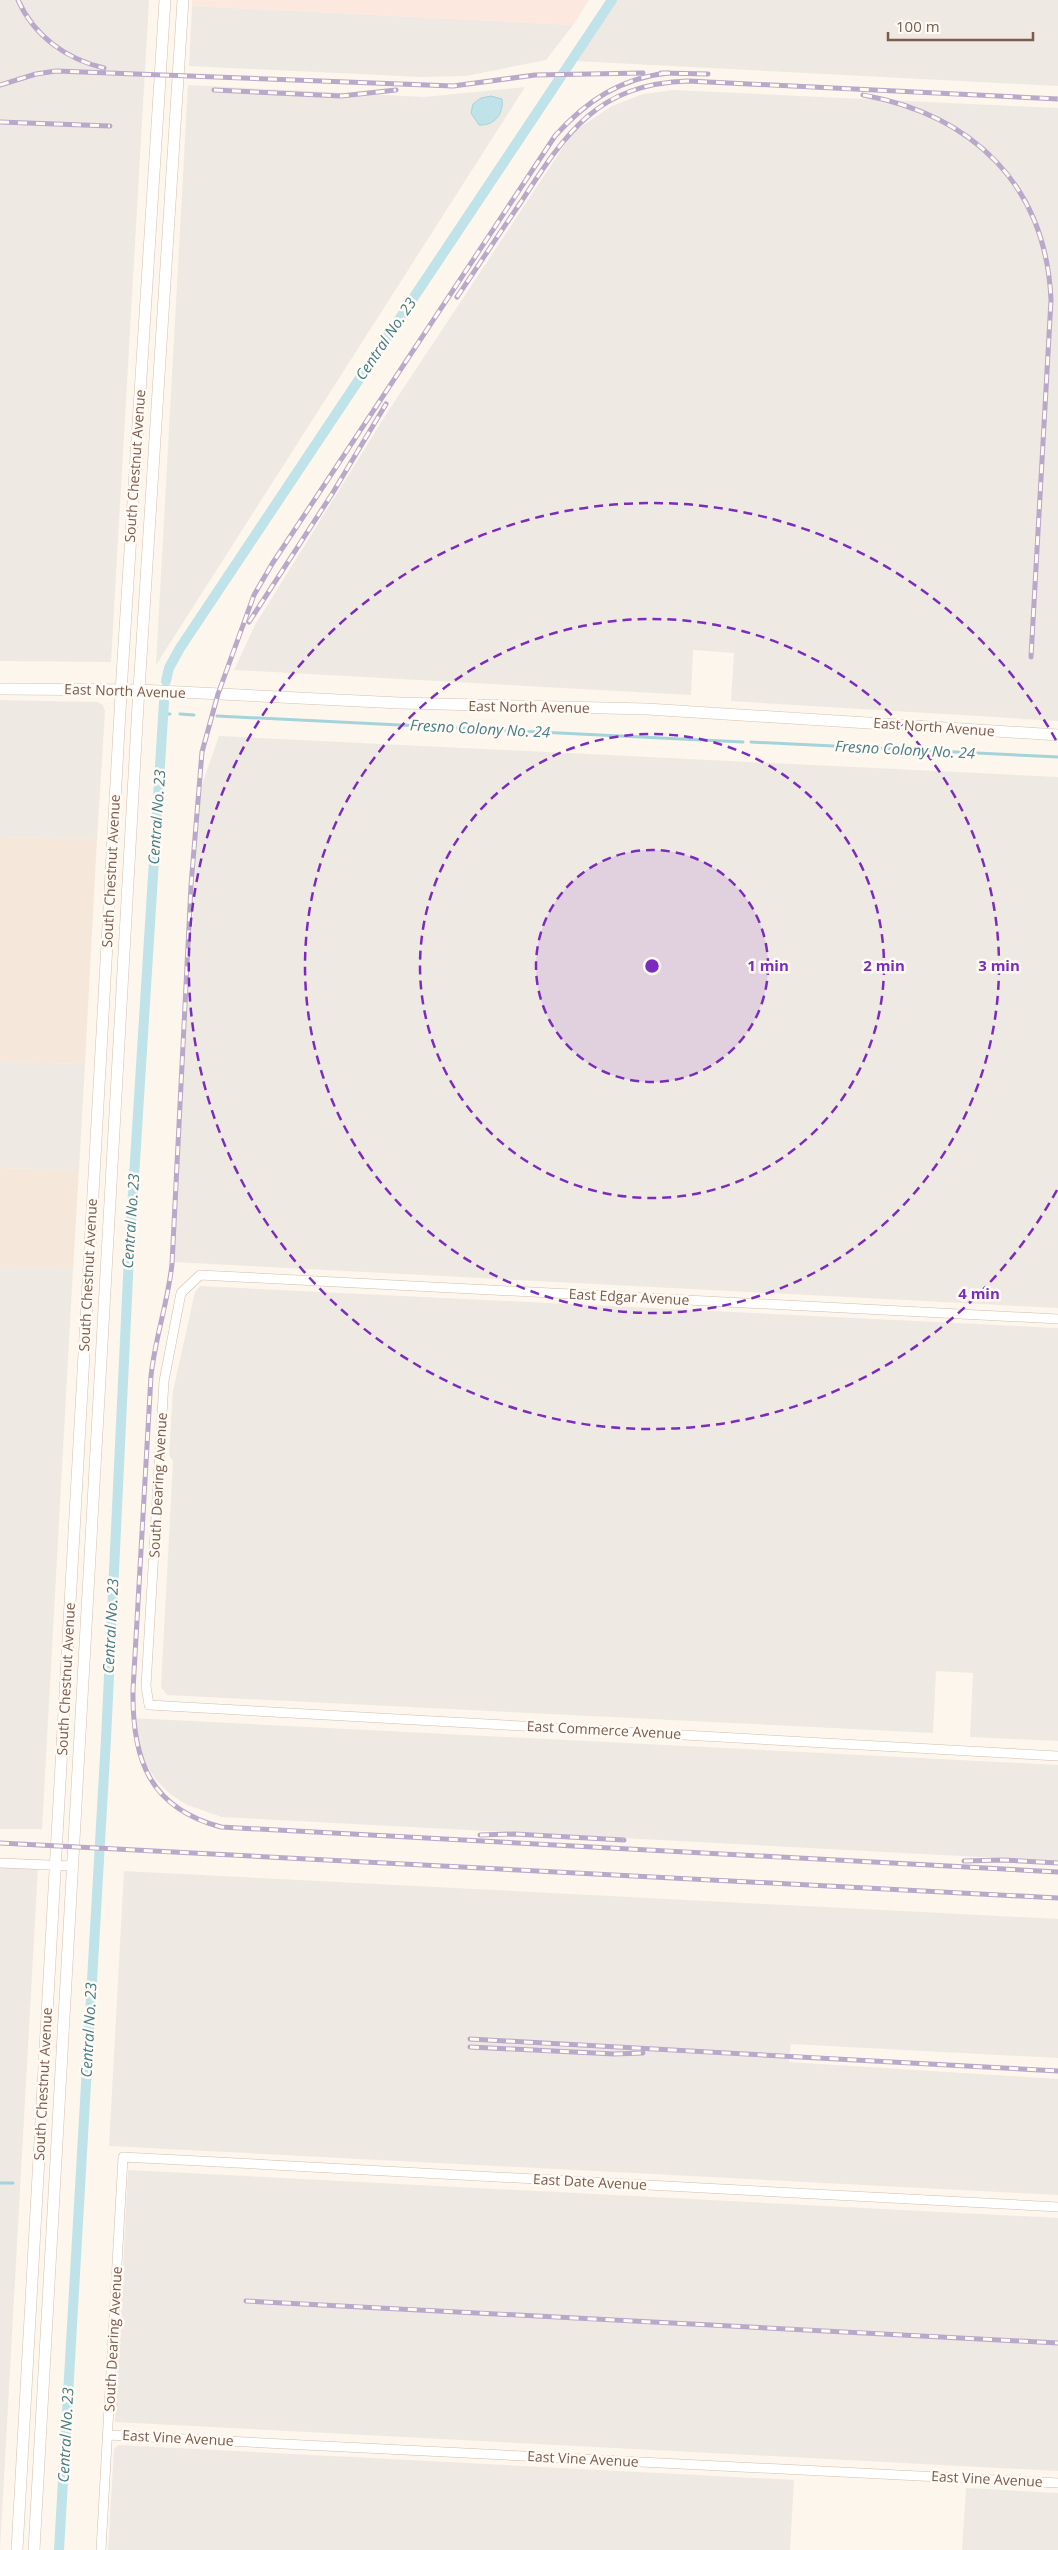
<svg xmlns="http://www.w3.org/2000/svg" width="1058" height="2550" font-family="'Open Sans',sans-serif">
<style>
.residential{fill:#f5e8da}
.commercial{fill:#fde8e0}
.industrial{fill:#efe9e4}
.water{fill:#bfe3e8;stroke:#a5d3da}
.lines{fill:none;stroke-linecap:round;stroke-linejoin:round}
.stream{stroke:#a5d3da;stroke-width:3}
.canal{stroke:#bfe3e8;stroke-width:10}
.street-casing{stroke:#d1beb0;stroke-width:10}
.secondary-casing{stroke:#d6c0b0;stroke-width:12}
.street{stroke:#fff;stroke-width:9}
.secondary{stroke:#fff;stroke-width:11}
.rail-casing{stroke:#b9a8c9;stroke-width:5}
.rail{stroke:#fffaf3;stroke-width:3;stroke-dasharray:9;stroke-linecap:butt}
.ring{fill:none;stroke:#7b2cbf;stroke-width:2.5;stroke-dasharray:9 6}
.labels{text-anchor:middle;stroke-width:5;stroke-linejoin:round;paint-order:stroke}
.street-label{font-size:14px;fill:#7a5c4d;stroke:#fffaf3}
.water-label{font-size:15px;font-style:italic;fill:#437c86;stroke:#fffaf3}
.centre{fill:#7b2cbf;stroke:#fffaf3;stroke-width:2.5}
.ring-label{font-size:15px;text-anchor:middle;font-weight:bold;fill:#7b2cbf;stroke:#fffaf3;stroke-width:5;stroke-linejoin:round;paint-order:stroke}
</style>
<rect width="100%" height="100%" fill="#fdf6ec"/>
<!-- residential -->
<g class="residential">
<polygon points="0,837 97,839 85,1064 0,1062"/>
<polygon points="0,1168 79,1170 73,1269 0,1268"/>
</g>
<!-- commercial -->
<polygon class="commercial" points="192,0 589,0 573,25 192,6"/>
<!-- industrial -->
<g class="industrial">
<polygon points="0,0 149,0 111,662 0,661"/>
<polygon points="615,0 1058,0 1058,86 574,61"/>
<polygon points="192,6 573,25 546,60 466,76 421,77 189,66"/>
<polygon points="188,85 424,97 525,87 156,665"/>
<polygon points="674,90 1058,108 1058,721 731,701 734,653 693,650 691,695 234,670 255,625 387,413 573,132 612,106 643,94"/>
<polygon points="0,700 98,702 103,705 105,711 97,839 0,837"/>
<polygon points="219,736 1058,777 1058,1308 173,1262 200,790"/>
<polygon points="0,1062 85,1064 79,1170 0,1168"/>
<polygon points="0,1268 73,1269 42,1829 0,1829"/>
<polygon points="200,1286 1058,1328 1058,1741 970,1737 973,1673 936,1671 933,1733 167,1695 161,1687 173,1461 169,1455 173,1391 195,1292"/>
<polygon points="132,1718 1058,1765 1058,1861 222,1817 187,1805 170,1794 157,1781 146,1765 138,1747"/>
<polygon points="0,1867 38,1867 0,2550"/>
<polygon points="124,1871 1058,1919 1058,2058 791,2044 789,2062 1058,2079 1058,2195 109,2146"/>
<polygon points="128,2170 1058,2218 1058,2471 115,2422"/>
<polygon points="119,2445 794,2480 790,2550 108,2550 114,2449"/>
<polygon points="966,2488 1058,2493 1058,2550 962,2550"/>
</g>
<!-- water -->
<path class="water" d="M491,96L502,99C504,113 495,126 479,125L471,113L473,104L481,98Z"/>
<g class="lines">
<!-- stream -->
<g class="stream">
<polyline points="164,714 170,714"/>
<polyline points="180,714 194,715"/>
<polyline points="217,716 743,742"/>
<polyline points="751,742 1058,757"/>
<polyline points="0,2183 13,2183"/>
</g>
<!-- canal -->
<g class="canal">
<polyline points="166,681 169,668 180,648 612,0"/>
<polyline points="59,2550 106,1739 129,1256 164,702"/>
</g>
<!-- street casing -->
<g class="street-casing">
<g id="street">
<polyline points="1058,1319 200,1275 181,1293 164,1381 146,1686 149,1705 1058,1756"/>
<polyline points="0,1863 73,1866"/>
<polyline points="107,2435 1058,2483"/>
<polyline points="101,2550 123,2157 1058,2207"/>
</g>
</g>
<!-- secondary casing -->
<g class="secondary-casing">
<g id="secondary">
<polyline points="0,689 139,690 399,703 647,709 1058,735"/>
<polyline points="17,2550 122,676 165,0"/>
<polyline points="34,2550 138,705 183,0"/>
</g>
</g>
<!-- street -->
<use href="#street" class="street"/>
<!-- secondary -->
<use href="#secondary" class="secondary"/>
<!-- rail casing -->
<g class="rail-casing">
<g id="rail">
<path d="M18,0C34,36 66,59 104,68"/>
<polyline points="661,73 708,74"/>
<path d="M668,73C621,78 586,101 555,136L272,564L254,595L218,694L202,752L191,886L172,1264C168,1302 155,1338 151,1376L133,1690C132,1759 149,1808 221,1827L1058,1872"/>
<polyline points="0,85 36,74 56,71 453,86 535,75 643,73"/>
<polyline points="214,90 341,96 396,90"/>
<path d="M863,95C973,115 1046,185 1051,300L1031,657"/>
<polyline points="0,122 110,126"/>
<path d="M457,297C478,266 499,234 521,202C566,133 597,84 688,81L1058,99"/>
<polyline points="249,622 332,494 386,404"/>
<polyline points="480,1835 514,1834 624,1840"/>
<polyline points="0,1843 1058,1898"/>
<polyline points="964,1861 1003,1860 1058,1863"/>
<polyline points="470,2039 1058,2071"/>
<polyline points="470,2047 614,2054 643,2053"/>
<polyline points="246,2301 1058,2343"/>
</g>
</g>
<!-- rail -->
<use href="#rail" class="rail"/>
</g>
<!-- distance rings -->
<circle cx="652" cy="966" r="116" fill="#7b2cbf" fill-opacity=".12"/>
<g class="ring">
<circle cx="652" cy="966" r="116"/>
<circle cx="652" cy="966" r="232"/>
<circle cx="652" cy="966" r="347"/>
<path d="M1057 1190A463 463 0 1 1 1057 742"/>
</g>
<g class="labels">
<!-- street labels -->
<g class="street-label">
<text transform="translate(135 466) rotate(-86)" y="5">South Chestnut Avenue</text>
<text transform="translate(125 691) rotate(2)" y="5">East North Avenue</text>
<text transform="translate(529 707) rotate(1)" y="5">East North Avenue</text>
<text transform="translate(934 727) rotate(4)" y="5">East North Avenue</text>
<text transform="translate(111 871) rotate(-87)" y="5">South Chestnut Avenue</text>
<text transform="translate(88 1275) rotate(-87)" y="5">South Chestnut Avenue</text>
<text transform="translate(629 1297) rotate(3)" y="5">East Edgar Avenue</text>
<text transform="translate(158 1485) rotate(-87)" y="5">South Dearing Avenue</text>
<text transform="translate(66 1679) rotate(-87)" y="5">South Chestnut Avenue</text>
<text transform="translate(604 1730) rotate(3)" y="5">East Commerce Avenue</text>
<text transform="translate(43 2084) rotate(-87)" y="5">South Chestnut Avenue</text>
<text transform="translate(590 2182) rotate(3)" y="5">East Date Avenue</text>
<text transform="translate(113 2339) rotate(-87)" y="5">South Dearing Avenue</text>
<text transform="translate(178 2438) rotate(3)" y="5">East Vine Avenue</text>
<text transform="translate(583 2459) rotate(3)" y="5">East Vine Avenue</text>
<text transform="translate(987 2479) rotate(3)" y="5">East Vine Avenue</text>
</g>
<!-- water labels -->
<g class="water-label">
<text transform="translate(386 339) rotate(-56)" y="5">Central No. 23</text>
<text transform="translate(480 729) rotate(3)" y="5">Fresno Colony No. 24</text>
<text transform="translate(905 750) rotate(3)" y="5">Fresno Colony No. 24</text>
<text transform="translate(157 817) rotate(-86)" y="5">Central No. 23</text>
<text transform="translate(131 1221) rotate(-86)" y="5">Central No. 23</text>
<text transform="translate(111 1626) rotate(-87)" y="5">Central No. 23</text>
<text transform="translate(89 2030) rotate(-87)" y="5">Central No. 23</text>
<text transform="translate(66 2435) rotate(-87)" y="5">Central No. 23</text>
</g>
</g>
<circle cx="652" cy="966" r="8" class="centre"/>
<g class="ring-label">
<text x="768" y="971">1 min</text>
<text x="884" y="971">2 min</text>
<text x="999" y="971">3 min</text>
<text x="979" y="1299">4 min</text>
</g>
<!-- scale -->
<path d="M888 32v8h145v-8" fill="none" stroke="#7a5c4d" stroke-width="2.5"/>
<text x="896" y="32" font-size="15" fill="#7a5c4d" stroke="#fffaf3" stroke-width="4" paint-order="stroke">100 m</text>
</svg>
